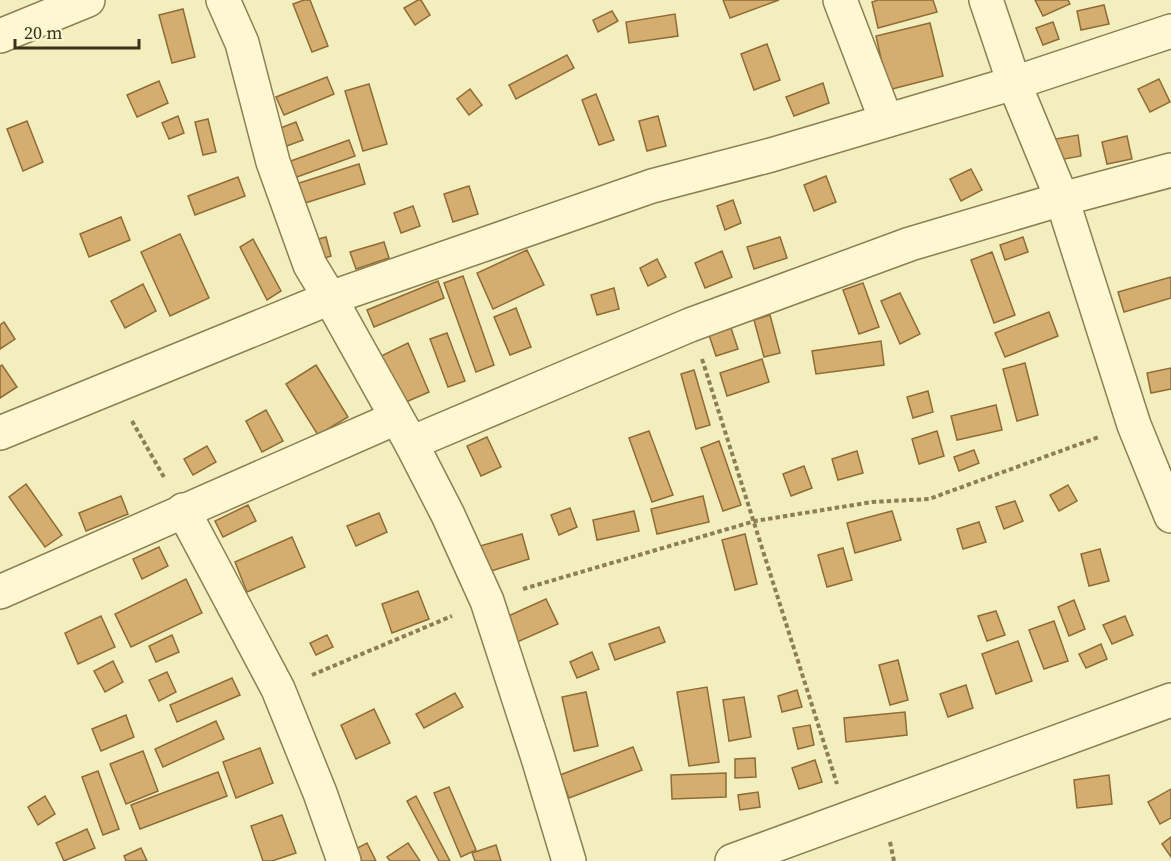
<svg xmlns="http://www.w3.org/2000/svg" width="1171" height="861" font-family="'Source Serif 4',serif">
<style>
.building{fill:#d5ae6f;stroke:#8f6c37;stroke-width:1.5}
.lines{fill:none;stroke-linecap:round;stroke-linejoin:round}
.minor-casing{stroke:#8d7e54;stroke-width:36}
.path{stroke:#8d7e54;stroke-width:4;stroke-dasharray:4.5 3;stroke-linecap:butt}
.minor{stroke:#fdf8d1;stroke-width:33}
</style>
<rect width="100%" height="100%" fill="#f3eebd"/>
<!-- building -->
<g class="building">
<polygon points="304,0 310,0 328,46 312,52 293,4"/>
<polygon points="418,0 421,0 430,15 415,25 404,8"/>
<polygon points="723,0 779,0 730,18"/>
<polygon points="878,0 933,0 937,12 878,28 872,2"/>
<polygon points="1035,0 1068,0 1070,4 1043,16"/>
<polygon points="1104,5 1109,24 1081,30 1077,11"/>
<polygon points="183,9 195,57 172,63 159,15"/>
<polygon points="612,11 618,21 598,32 593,20"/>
<polygon points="675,14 678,36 629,43 626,22"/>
<polygon points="1053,22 1059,39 1043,45 1036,28"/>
<polygon points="930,23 943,76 888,90 876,36"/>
<polygon points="767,44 780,80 754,90 741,54"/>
<polygon points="567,55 574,68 516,99 509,85"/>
<polygon points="327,77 334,94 284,115 276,97"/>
<polygon points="1159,79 1170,102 1150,112 1138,89"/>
<polygon points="159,81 168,103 137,117 127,95"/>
<polygon points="823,83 829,103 794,116 786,97"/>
<polygon points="369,84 387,144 363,151 345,91"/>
<polygon points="470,89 482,105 469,115 457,99"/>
<polygon points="596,94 614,140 599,145 582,100"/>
<polygon points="178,116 184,133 169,139 162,123"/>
<polygon points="658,116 666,146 647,151 639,121"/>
<polygon points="208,119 216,152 203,155 195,122"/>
<polygon points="27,121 43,162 23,171 7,129"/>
<polygon points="296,122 303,140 284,147 278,129"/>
<polygon points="1078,135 1081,156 1059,160 1055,139"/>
<polygon points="1127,136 1132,159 1107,164 1102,142"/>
<polygon points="349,140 355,156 294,178 288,162"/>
<polygon points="359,164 365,184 302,204 296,184"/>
<polygon points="971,169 982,190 961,201 950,179"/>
<polygon points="826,176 836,202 814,211 804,185"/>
<polygon points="238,177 245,196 195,215 188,196"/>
<polygon points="469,186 478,214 453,222 444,194"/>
<polygon points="733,200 741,223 725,230 717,206"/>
<polygon points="413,206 420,226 401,233 394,213"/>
<polygon points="121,217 130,240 89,257 80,234"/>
<polygon points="180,234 209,298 170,316 141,252"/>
<polygon points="326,237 331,256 312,262 307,242"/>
<polygon points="780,237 787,258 754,269 747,247"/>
<polygon points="1023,237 1028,252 1005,260 1000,245"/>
<polygon points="253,239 281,291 267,300 240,247"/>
<polygon points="384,242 389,258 356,269 350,252"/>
<polygon points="527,250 544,285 493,309 477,273"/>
<polygon points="722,251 732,277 705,288 695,263"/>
<polygon points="992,252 1015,315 994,323 971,260"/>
<polygon points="657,259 666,277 648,286 640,268"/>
<polygon points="463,276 494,365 476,372 444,283"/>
<polygon points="1171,277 1171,298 1124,312 1118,292"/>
<polygon points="438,281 444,298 374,327 367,310"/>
<polygon points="863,283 879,327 859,334 843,290"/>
<polygon points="143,284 156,311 125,328 111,301"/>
<polygon points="614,288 619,309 597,315 591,295"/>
<polygon points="900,293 920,334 900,344 881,301"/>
<polygon points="516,308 531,347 510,355 494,317"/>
<polygon points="1049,312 1058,336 1005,357 995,333"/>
<polygon points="770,315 780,353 764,357 754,320"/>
<polygon points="4,322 15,339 0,349 0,325"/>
<polygon points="731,328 738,349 716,356 709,335"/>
<polygon points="447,333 465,381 448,387 430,339"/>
<polygon points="881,341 884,365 816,374 812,351"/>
<polygon points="408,343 429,392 399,405 379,357"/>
<polygon points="762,359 769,382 727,396 720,373"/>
<polygon points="1025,363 1038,415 1017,421 1003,369"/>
<polygon points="2,365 17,387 0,398 0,366"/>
<polygon points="316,365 348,417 318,435 286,384"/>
<polygon points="1171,368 1171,389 1151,393 1147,373"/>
<polygon points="694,370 710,425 696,429 681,374"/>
<polygon points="928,391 933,412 913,418 907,397"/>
<polygon points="996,405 1002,430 957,440 951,416"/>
<polygon points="266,410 283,441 262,452 246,421"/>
<polygon points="649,431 673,495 652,502 629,438"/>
<polygon points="937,431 944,456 919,464 912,439"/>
<polygon points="487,437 501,467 481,476 467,446"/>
<polygon points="719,441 741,505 723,511 701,448"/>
<polygon points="207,446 216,462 193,475 184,459"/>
<polygon points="974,450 979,463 959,471 954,457"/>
<polygon points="857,451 863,473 838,480 832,459"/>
<polygon points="804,466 812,488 791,496 783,474"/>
<polygon points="26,484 62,535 45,547 9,497"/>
<polygon points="1068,485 1077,501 1059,511 1050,495"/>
<polygon points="121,496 128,514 86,531 79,513"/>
<polygon points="703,496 709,522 657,534 651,509"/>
<polygon points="1015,501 1023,521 1004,529 996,507"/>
<polygon points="248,505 256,521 223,537 215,521"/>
<polygon points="570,508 577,527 559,535 551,515"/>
<polygon points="634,511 639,531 597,540 593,520"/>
<polygon points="892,511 901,540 855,553 847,523"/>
<polygon points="379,513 387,532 356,546 347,526"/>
<polygon points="979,522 986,542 963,549 957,529"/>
<polygon points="522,534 529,559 488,572 480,546"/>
<polygon points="745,534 757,584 735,590 722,540"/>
<polygon points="292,537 305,567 247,592 235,562"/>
<polygon points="159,547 168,566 142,579 133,559"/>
<polygon points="843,548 852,580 827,587 818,555"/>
<polygon points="1100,549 1109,581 1089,586 1081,554"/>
<polygon points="186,579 202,613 131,647 115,614"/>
<polygon points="418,591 429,619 392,633 382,604"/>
<polygon points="546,599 558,624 515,643 504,618"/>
<polygon points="1074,600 1085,629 1069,636 1058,607"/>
<polygon points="996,611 1005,635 987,641 978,616"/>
<polygon points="101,616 115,647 78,664 65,633"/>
<polygon points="1125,616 1133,635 1112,644 1103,625"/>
<polygon points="1054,621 1068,661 1044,669 1029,630"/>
<polygon points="659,627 665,642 615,660 609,644"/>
<polygon points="172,635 179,652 156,662 149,646"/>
<polygon points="327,635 333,647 316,655 310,643"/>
<polygon points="1018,641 1032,681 996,694 982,654"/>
<polygon points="1101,644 1107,659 1086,668 1079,654"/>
<polygon points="592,652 599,669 577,678 570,662"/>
<polygon points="898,660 908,700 890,705 879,665"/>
<polygon points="113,661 123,682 105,692 94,671"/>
<polygon points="167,672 176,692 159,701 149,680"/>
<polygon points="232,678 240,695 177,722 170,705"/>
<polygon points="966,685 973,708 948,717 940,694"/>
<polygon points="707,687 719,762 689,766 677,692"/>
<polygon points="797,690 802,707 782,712 778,696"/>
<polygon points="586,692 598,746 574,751 562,697"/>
<polygon points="455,693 463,707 424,728 416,714"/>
<polygon points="744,697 751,737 729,741 723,700"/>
<polygon points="374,709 390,743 356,759 341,725"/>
<polygon points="905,712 907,735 846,742 844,718"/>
<polygon points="126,715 134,737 101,751 92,729"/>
<polygon points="216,721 224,739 163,767 155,749"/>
<polygon points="810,725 814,745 798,749 793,728"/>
<polygon points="633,747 642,770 569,798 560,775"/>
<polygon points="260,748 273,783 236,798 223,762"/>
<polygon points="143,751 158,791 126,804 110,764"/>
<polygon points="755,758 756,777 735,778 735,759"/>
<polygon points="815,760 822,782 799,789 792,768"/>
<polygon points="98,771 119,829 103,835 82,777"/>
<polygon points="218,772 227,796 140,829 131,805"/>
<polygon points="726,773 726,797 672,799 671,775"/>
<polygon points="1109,775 1112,804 1077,808 1074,780"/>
<polygon points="449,787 476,850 461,857 434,793"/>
<polygon points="1171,789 1171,818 1160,824 1148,802"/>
<polygon points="758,792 760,807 740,810 738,795"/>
<polygon points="45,796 55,814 38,825 28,807"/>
<polygon points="416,796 450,861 439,861 407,801"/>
<polygon points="282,815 296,853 272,861 263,861 251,826"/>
<polygon points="87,829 95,848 64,861 56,843"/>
<polygon points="1171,837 1171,857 1162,844"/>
<polygon points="367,843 376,861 352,861 348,853"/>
<polygon points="408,843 420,861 390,861 387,857"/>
<polygon points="496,845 501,861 475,861 472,853"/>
<polygon points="141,848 147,861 126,861 124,856"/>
</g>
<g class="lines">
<!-- minor casing -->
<g class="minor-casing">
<g id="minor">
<polyline points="223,0 242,43 273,162 310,265 330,298 411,443 448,515 487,601 538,758 569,861"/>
<polyline points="840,0 886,120"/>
<polyline points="986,0 1014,83 1062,199 1134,425 1171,516"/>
<polyline points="0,36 88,0"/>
<polyline points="0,433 330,298 652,186 771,155 1014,83 1171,31"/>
<polyline points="411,443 690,325 910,244 1062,199 1171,170"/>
<polyline points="183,510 278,689 320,793 344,861"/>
<polyline points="0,592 396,418"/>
<polyline points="732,861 1171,700"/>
</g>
</g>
<!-- path -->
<g class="path">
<polyline points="702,359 837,784"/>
<polyline points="132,421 165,479"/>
<polyline points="523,589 755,521 872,502 929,499 1099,437"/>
<polyline points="312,675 452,616"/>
<polyline points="890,842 894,861"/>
</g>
<!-- minor -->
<use href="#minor" class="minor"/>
</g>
<!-- scale -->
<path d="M15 39v9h124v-9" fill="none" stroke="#3a301b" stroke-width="3"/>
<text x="24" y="39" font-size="18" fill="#3a301b" stroke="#f9f6ce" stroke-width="4.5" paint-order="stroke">20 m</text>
</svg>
